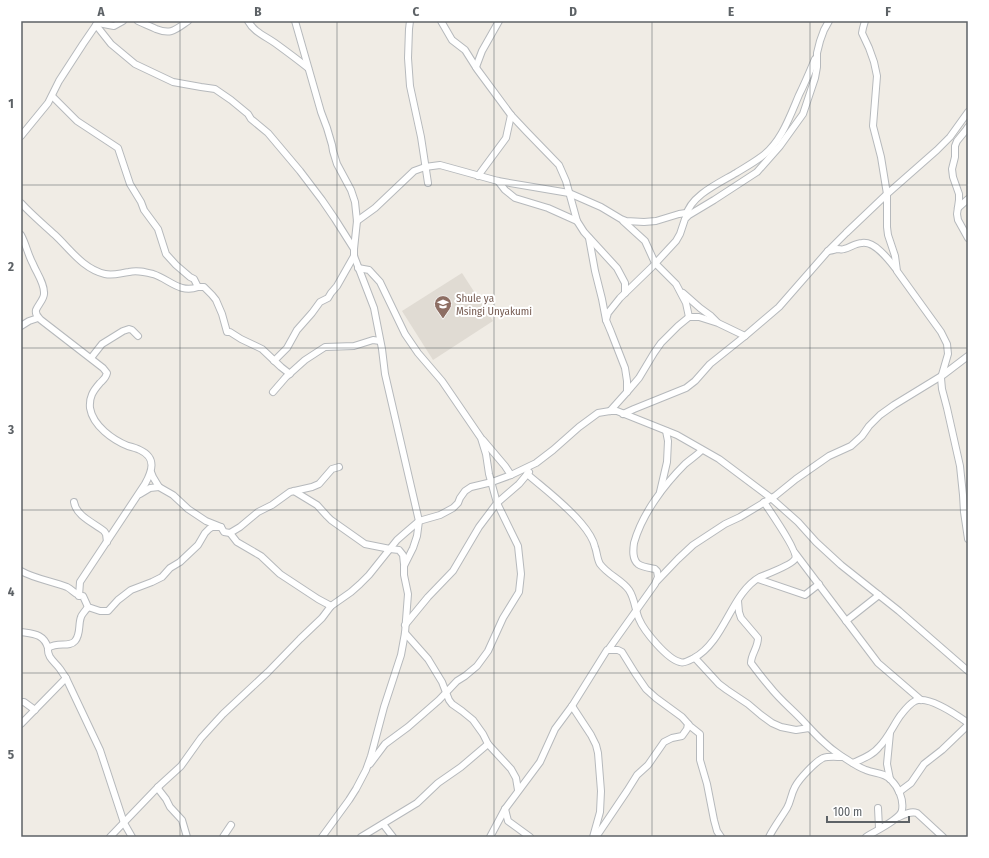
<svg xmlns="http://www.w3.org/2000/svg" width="989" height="858" font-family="'Fira Sans Condensed',sans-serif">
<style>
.education{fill:#e0dbd3}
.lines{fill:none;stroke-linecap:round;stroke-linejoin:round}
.minor-casing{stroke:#b6b9bc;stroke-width:8}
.minor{stroke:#fff;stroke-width:6}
.grid{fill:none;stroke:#5d6266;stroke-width:1;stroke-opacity:0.55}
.labels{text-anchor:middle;stroke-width:4;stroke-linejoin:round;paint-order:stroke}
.education-label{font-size:11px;fill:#785e54;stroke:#fff;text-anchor:start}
.neatline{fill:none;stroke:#5d6266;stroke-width:1.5}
.grid-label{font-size:13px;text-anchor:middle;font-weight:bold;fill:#5d6266}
</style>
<rect width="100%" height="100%" fill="#f0ece5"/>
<!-- education -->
<polygon class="education" points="462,273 493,321 433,360 402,311"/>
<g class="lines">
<!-- minor casing -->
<g class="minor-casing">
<g id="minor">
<path d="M138,21C144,24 150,26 156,29C171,35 175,30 188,21"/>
<path d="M248,21C254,32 265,36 275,43C286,51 297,59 308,68"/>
<polyline points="295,21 321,112 327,128 332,145 333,151 337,164 351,190 355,202 357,221 354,249"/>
<polyline points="410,21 409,29 408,58 410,86 421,137 428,183"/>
<polyline points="441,21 452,40 465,50 477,69 511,115 527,132 559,165 566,181 577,221"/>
<polyline points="865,21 863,28 862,33 869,48 874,62 877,76 873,126 881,157 887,194 887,227 888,235 895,256 897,271 941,332 947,344 948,354 941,378 942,389 947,408 960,466 963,495 964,512 968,539"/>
<polyline points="98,23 114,26 123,21"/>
<polyline points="96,25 111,44 135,64 173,82 201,87 215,89 231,100 248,114 251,119 268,133 300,171 322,200 335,219 354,249 354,256 374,308 382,349 385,374 419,521 417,536 413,548 404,566 404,575 408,594 405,633 401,655 384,707 371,756 366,770 356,789 349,800 322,837"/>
<polyline points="476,67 482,51 499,21"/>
<polyline points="52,96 77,121 115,146 118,148 130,184 141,202 144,210 158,229 166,254 176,265 190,277 194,279 198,287 204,287 212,295 216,300 222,314 227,332 230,332 241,339 262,349 281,367 290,374"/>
<polyline points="968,127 966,130 957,141 955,146 955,157 952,169 953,177 959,194 959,200 957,214 958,220 968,238"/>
<polyline points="21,136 48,103 59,81 83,44 96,25 100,21"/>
<polyline points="478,176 506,138 511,115"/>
<polyline points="498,181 505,190 515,198 548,208 577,221 584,232 617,268 625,283 625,293"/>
<path d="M21,203C32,215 43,224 55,235C70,249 83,269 105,274C114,276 120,273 129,272C137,270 145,272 153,274C169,279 180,294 198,287"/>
<polyline points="958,208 968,199"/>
<path d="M686,216C690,196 719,183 736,173C744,168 753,163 761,157C781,143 790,116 799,95C805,83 810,71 815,59"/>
<polyline points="357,221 375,208 414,171 425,167 440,165 498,181 569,193 601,207 621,219 626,221 644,222 656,221 679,214 686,213"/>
<polyline points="623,221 645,241 655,263 676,284 686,303 689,317"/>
<path d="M21,235C26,244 28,255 33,264C36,272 45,284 44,294C44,299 38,305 36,310C35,315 38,317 41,320L103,368L107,373C106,378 103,380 100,383C93,391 89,397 90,408C93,426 113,440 128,446C132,447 136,448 140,450C157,458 152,471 145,484L80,582L79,596"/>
<polyline points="589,238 595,271 602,299 606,320 611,332 625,368 627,381 627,392"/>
<path d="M828,251C831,251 834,250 837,249C840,249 842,250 844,249C850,248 855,243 862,243C875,241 889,260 896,269"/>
<polyline points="358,268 369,270 380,282 405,334 418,353 442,381 481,438 486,454 489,474 497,503 518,546 521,574 519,592 503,618 488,651 477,666 465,676 457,681 439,700 408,727 385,744 370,764"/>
<polyline points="683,293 700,308 711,316 717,322"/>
<polyline points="606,320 608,313 620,298 652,267 676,241 680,234 685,219 689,215 714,200 757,172 780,146 803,114 815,78 817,67 817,53 820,41 824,30 829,21"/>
<polyline points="21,326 29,321 38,318"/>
<polyline points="91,358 102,344 123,331 129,329 132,330 138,336"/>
<polyline points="274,361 287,348 297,330 312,313 320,302 328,298 331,293 337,286 354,256"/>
<polyline points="273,392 286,377 305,360 325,347 354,346 373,340 380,341"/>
<polyline points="610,411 627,392 639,378 654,353 661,343 678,326 689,317 699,317 718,323 745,336"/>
<polyline points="623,414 634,409 686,388 695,381 710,364 745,336 779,307 828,251 846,233 887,194 937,150 950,137 968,112"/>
<polyline points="483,440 505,466 511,475"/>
<polyline points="151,472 153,477 159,487 173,495 188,509 206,521 221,527 224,532 230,533 237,542 261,556 280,574 318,599 331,606"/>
<path d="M527,474C546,490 566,505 581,523C587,530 593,538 595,547C597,552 597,559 600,564C608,575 622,580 629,590C635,599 635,610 639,619C644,631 667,659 680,662C684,664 690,660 694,658C725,641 731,593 760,577C767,574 792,565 795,559C799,552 769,510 764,502"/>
<polyline points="294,491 317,505 327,516 331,520 365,544 390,549 399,550 403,555 404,564"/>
<polyline points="660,492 667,462 668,441 666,431"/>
<polyline points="140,494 150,488 159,487"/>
<path d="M74,502C76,516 94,523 104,531L106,534L107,542"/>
<polyline points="230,533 240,527 258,512 272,505 290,492 312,487 319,484 332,469 339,467"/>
<polyline points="795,553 878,663 921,700"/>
<path d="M21,571C35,579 52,581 67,587C73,590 76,596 83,596L88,607L100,611H108L118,600L131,590L152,582L162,577L170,568L180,562L198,545L205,533L209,529L212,527H221"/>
<polyline points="758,579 805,595 819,584"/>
<polyline points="657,581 678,559 693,545 725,524 740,517 775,496 796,479 829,456 851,446 862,436 869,426 880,415 894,405 943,375 968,356"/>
<path d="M738,601L739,612L741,618L758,638C758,648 751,654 751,663C757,671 763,679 770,687C780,700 793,710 804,722C815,734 826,746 840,755C848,760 857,767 866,770C875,774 884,772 891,780C898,787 904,799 902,810C901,819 875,831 866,837"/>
<path d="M88,607C86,610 82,614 81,617C78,625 81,634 75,641C69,648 58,641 48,648C47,658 55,662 60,669C62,672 64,675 66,678L100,750L124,823L132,837"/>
<polyline points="846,621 879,595"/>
<polyline points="405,625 428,597 453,571 479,527 497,503 519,484 529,472"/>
<path d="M21,632C34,634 44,634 48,648"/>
<polyline points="405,633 428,659 442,682 449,700 452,704 462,711 473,720 483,734 488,744 511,769 516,778 518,790"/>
<polyline points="608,650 618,650 622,652 635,673 646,689 656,698 682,717 690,726 700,734 700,760 707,784 714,820 717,831 721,837"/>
<polyline points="695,658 719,684 727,690 748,704 761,715 772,723 781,727 796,730 809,728"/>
<polyline points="21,702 24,702 35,710"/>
<polyline points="572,706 591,735 596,745 598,753 601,791 600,812 593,837"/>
<polyline points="21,724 66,678"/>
<polyline points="890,733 887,764 890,779"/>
<path d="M853,763C862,759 873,755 879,747C888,738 893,726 900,716C904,711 909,704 915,701C928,695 957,715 968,723"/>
<polyline points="158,787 159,790 166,799 170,807 182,820 187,837"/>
<polyline points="899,792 911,783 924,764 942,750 968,725"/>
<polyline points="878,808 879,828"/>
<polyline points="505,809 508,821 530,837"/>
<path d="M899,817C905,814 911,811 917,813L943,837"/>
<polyline points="383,824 393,837"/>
<polyline points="110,837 158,787 181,766 201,738 223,714 268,672 300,639 322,618 331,606 351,592 360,584 369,575 397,540 405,533 419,521 440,515 453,508 458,503 460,498 465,491 471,487 492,482 511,475 536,463 553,450 579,427 598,413 610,411 617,411 677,435 719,459 771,498 798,522 816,542 841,565 899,611 968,671"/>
<polyline points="223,837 231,825"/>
<polyline points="361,837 417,803 438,783 461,767 488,744"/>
<path d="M490,837L505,809L540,762L555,729L572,706L607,650H608L655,584L658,577L657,571L655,569C650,568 642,567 638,564C632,559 633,550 634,543C642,514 664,485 685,464C691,459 697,455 702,450"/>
<polyline points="596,837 627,791 637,775 648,765 664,742 672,738 682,736 687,729 688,724"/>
<path d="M769,837C774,827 781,818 787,808C791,801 791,794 795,787C799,779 815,762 823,758C829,756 836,757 842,757"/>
</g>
</g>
<!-- minor -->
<use href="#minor" class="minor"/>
</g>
<!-- grid -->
<path class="grid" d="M180,21V837M337,21V837M494,21V837M652,21V837M810,21V837M21,185H968M21,348H968M21,510H968M21,673H968"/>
<!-- icons -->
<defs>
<g id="school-pin" transform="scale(0.9)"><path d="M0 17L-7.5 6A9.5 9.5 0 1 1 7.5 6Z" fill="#8d6e63" stroke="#fff"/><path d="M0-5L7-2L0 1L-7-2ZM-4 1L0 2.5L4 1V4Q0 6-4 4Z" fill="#fff"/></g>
</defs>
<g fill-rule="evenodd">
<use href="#school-pin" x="443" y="304"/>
</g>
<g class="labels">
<!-- education labels -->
<g class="education-label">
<text x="456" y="302">Shule ya<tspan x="456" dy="13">Msingi Unyakumi</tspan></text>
</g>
</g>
<!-- border -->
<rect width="989" height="858" fill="none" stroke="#ffffff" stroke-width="44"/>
<!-- scale -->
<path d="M827 816v6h82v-6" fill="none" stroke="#5d6266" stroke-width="2"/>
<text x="833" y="816" font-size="12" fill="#5d6266" stroke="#ffffff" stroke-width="3" paint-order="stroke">100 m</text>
<rect x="22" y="22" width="945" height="814" class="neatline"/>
<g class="grid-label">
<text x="101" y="16">A</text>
<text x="258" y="16">B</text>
<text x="416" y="16">C</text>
<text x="573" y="16">D</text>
<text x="731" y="16">E</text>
<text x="888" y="16">F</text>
<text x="11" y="108">1</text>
<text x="11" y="271">2</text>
<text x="11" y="434">3</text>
<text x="11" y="596">4</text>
<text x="11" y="759">5</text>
</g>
</svg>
